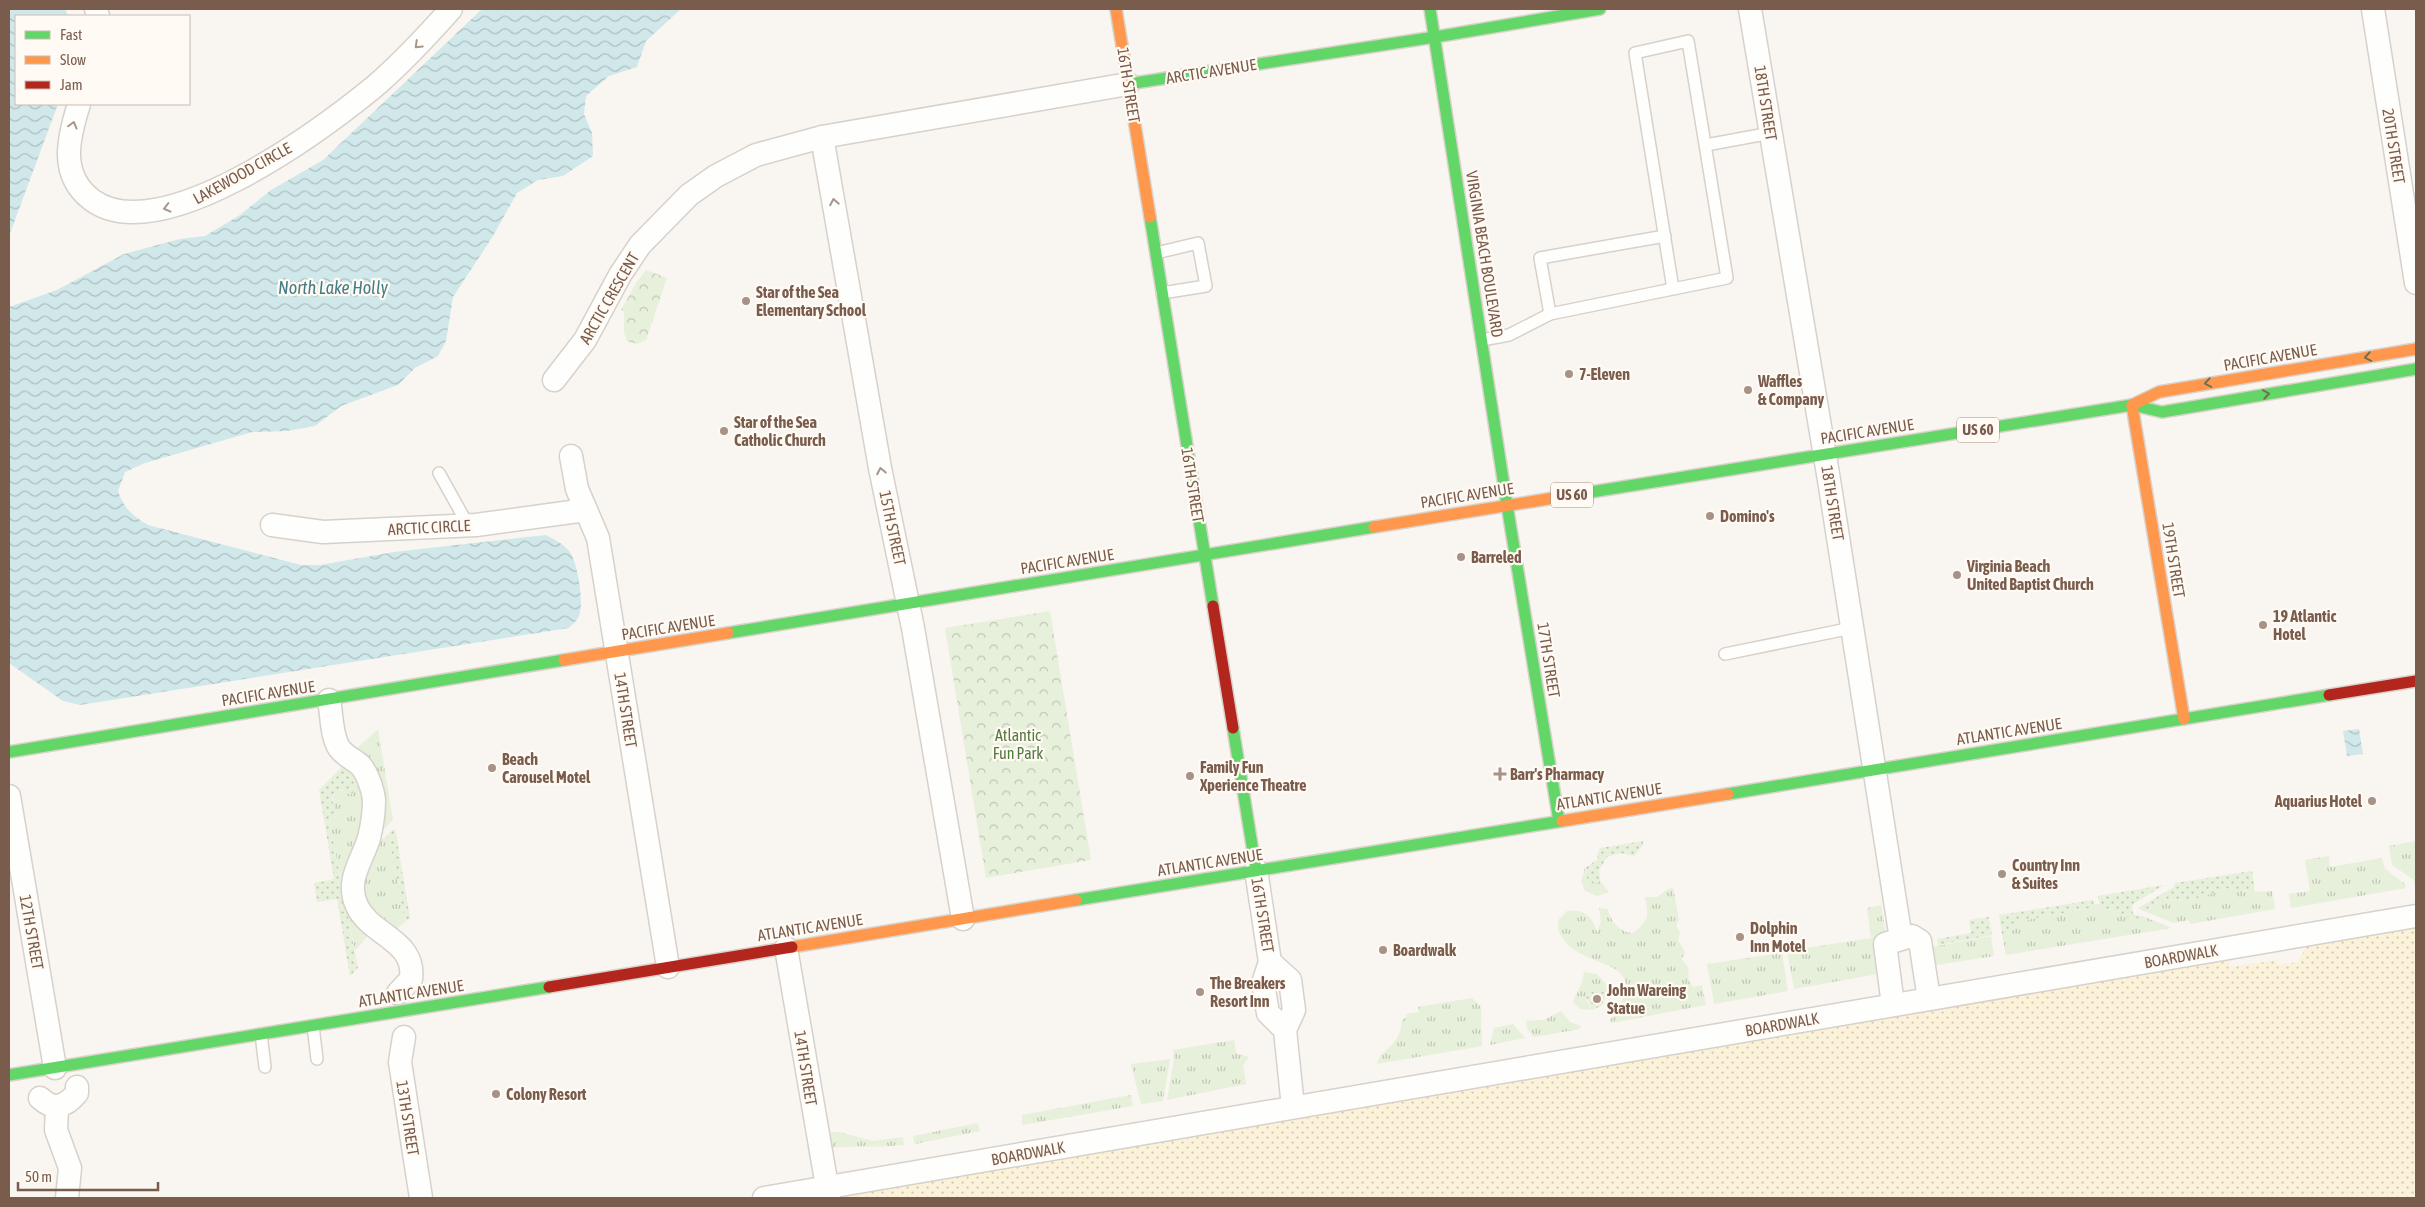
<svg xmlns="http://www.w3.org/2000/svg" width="2425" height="1207" font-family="'Asap Condensed',sans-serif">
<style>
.grass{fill:url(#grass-tufts)}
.sand{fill:url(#sand-dots)}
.park{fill:url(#park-crowns)}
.garden{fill:url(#garden-dots)}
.water{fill:url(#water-waves)}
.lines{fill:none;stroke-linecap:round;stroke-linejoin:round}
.lane-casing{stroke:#d7d1cb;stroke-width:14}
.street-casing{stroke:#d7d1cb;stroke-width:25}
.fast-casing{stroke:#d9d2cb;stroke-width:14}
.slow-casing{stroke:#d9d2cb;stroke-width:14}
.jam-casing{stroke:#d9d2cb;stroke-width:14}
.lane{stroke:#fefefd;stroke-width:11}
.street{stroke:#fefefd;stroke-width:22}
.fast{stroke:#63d668;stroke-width:11}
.slow{stroke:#ff974d;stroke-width:11}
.jam{stroke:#b3261e;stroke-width:11}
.oneway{stroke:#a8958b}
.oneway2{stroke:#776e51}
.poi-dot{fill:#a69286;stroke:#fffaf3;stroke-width:2}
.labels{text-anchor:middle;stroke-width:4.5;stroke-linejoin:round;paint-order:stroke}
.shield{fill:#fffaf3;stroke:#a28b7f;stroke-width:1}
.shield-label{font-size:15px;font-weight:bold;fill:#7a5c4d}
.street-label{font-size:16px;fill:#7a5c4d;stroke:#fffaf3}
.poi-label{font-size:16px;font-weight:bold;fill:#7a5c4d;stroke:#fffaf3;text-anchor:start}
.park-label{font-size:16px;fill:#537a41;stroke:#fffaf3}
.water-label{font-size:18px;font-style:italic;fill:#437c86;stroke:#fffaf3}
</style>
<defs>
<pattern id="grass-tufts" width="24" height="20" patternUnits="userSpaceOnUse" patternTransform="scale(1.25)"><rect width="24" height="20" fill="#e7f0db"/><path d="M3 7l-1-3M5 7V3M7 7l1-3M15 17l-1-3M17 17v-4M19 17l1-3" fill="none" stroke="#c0c6b4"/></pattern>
<pattern id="sand-dots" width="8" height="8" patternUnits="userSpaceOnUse" patternTransform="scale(1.25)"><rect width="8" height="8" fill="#fbf2d9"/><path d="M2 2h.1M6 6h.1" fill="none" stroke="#d0c7b2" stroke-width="1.8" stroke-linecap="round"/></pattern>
<pattern id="park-crowns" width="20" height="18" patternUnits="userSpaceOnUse" patternTransform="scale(1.25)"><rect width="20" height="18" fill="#e7f0db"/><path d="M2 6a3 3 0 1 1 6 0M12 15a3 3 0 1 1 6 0" fill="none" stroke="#c0c6b4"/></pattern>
<pattern id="garden-dots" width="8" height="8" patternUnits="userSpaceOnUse" patternTransform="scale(1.25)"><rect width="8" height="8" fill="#e7f0db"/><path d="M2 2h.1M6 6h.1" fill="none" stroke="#c0c6b4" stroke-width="1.8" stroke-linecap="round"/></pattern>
<pattern id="water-waves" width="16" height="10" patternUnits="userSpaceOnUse" patternTransform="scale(1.25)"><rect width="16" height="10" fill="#d0e8ea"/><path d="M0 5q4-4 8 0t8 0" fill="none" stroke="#aebfc0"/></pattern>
</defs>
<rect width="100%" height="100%" fill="#f9f5f0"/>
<!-- grass -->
<g class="grass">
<polygon points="378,729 393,820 380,833 356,749"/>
<path d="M358,776L363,787V830L350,853L344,874L370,933L355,951L329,819C337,809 329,798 338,790L347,792Z"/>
<polygon points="388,834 405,922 394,931 369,908 362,887 370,851"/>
<polygon points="2416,841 2416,885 2415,886 2414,880 2392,865 2389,846"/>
<polygon points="2329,856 2330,867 2382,858 2385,869 2405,884 2406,888 2291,908 2289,894 2310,891 2305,860"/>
<polygon points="1585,868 1586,874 1595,884 1600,881 1609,892 1597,896 1585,891 1581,881"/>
<path d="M1673,888L1679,919L1676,925L1680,933L1678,940L1685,952L1682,959L1688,967L1689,981L1693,987L1702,985L1706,1005L1611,1023L1610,1020C1658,954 1583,973 1562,937C1558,931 1557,927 1559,919L1567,911C1585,909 1592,916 1597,932L1601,921L1599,908L1608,909C1610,921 1620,933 1633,933C1649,920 1649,917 1645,897H1657L1668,889Z"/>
<polygon points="2229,888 2255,892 2272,891 2275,909 2190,924 2189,920 2174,923 2146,912 2158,902 2197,898"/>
<path d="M2094,904H2100L2101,910C2107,910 2114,909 2119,912C2129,917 2130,921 2142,916L2172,928L2006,955L2002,934L2010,933L2021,921L2090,908Z"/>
<polygon points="1881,905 1886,933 1883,973 1794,989 1787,951 1871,938 1867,908"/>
<polygon points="1991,936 1994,956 1930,966 1927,948"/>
<polygon points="1782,953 1788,991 1714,1004 1707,964"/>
<polygon points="1584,972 1597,974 1606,984 1607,994 1601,990 1586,1000 1592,1010 1580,1009 1573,1002 1582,982"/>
<path d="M1472,998L1481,1007L1482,1046L1377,1064C1382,1046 1400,1049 1402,1020L1407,1017L1406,1014L1419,1012L1418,1007Z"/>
<polygon points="1561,1011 1570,1022 1581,1026 1580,1029 1534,1037 1527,1029 1526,1021 1544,1020"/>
<polygon points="1513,1024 1525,1038 1490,1045 1494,1028"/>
<polygon points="1234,1040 1236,1053 1249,1057 1243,1065 1246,1084 1167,1100 1174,1059 1173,1050"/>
<polygon points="1170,1059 1163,1101 1141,1104 1131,1064"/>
<polygon points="1131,1095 1133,1106 1022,1125 1022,1115"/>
<polygon points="978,1123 980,1131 915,1144 913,1136"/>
<path d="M839,1132L873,1141L903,1137L904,1145C878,1148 853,1145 828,1148L824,1133Z"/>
</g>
<!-- sand -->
<polygon class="sand" points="2416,928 2416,1198 840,1198 897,1185 2228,960 2230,967 2278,960 2276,965 2298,962 2306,947"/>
<!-- park -->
<g class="park">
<polygon points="646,270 667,278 646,340 637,344 627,341 624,332 624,311 621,310 636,283"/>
<polygon points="1050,611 1091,860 986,878 945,628"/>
</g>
<!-- garden -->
<g class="garden">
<polygon points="345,764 358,776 356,790 350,795 342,790 335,793 332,799 335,811 329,819 358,968 350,976 337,899 317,902 314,883 334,879 319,790"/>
<polygon points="395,828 410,918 405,922 388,834"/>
<polygon points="1643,841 1643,845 1634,856 1620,853 1607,857 1599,870 1600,881 1595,884 1588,881 1585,868 1598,859 1597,855 1600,848"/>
<polygon points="2252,871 2255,892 2229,888 2197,898 2158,902 2145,912 2138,908 2174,887 2175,883"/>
<path d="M2164,885L2132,905L2133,914L2142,917C2130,921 2129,917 2119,912C2114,909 2106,910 2101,910L2098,896Z"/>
<polygon points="2093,900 2094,904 2090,908 2021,921 2010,933 2002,934 1999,915"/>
<polygon points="1989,917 1992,935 1938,945 1937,939 1971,933 1969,920"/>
<polygon points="1595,990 1601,990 1607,994 1601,1006 1592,1010 1586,996"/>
</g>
<!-- water -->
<g class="water">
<polygon points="9,9 65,9 68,16 16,16 16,104 58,104 9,236"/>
<path d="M482,9H681L646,41L637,67L609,76L586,96L584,114L592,133L593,156L563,176L538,180L517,193L493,236L453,297L446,341L438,356L415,368L398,385L341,406L315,426L287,431L252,432L145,463L125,472L118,491C124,509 133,516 148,525L301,565H320L394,552L546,535C555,540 566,545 571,554C578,566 584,603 579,616C577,621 572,624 569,628L80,705L63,701L9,663V307L57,290L124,254L180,239L205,236L240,215L271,190L323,160Z"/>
<polygon points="2359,729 2363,754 2347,756 2343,731"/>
</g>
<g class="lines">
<!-- lane casing -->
<g class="lane-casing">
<g id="lane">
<polyline points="1706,145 1771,133"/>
<polyline points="1156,253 1198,243 1206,286 1162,293"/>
<polyline points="1550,314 1540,258 1665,236"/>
<polyline points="1482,340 1509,335 1550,314 1727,278 1688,41 1635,53 1673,289"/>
<polyline points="439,473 468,525"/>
<polyline points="1725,654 1852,628"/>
<polyline points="313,1026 317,1059"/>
<polyline points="261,1034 265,1067"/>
</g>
</g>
<!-- street casing -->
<g class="street-casing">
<g id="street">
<polyline points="96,9 98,16"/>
<polyline points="1750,9 1829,480 1901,939 1885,944 1893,1005"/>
<polyline points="2373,9 2416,283"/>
<path d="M79,104C68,139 59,175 92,200C160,250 320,131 374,87C402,63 427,36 451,9"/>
<polyline points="822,137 880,468 913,628 963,919"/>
<polyline points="554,380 585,340 620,275 640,245 689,195 716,176 756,155 822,137 1128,84"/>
<polyline points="571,456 577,489 598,538 668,967"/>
<polyline points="272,525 323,532 476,525 586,510"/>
<path d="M329,700C332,715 331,735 339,748C345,756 353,759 360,765C367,772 373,790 374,800C374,812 372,826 369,838C362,861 345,881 357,906C371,936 416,940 411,979L398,993"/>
<polyline points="9,796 55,1068"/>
<polyline points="1256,870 1270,962 1263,983 1268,1013 1285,1030"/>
<polyline points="1901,939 1912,936 1920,941 1929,999"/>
<polyline points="786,948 829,1198"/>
<polyline points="1270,962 1290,980 1294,1010 1285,1030 1293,1107"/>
<polyline points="404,1037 400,1062 421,1198"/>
<path d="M40,1098C54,1111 65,1107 77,1093V1087"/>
<polyline points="57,1107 56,1130 70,1168 67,1198"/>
<polyline points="764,1198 2416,916"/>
</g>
</g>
<!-- fast casing -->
<g class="fast-casing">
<g id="fast">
<polyline points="1430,9 1507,505"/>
<polyline points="1128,84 1435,37 1600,9"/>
<polyline points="1150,217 1213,606"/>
<polyline points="2132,405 2162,412 2416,369"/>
<polyline points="1560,497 2132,405"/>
<polyline points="1507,505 1559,821"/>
<polyline points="728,633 1374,527"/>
<polyline points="1233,728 1256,870"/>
<polyline points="9,752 564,660"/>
<polyline points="1728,794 2329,695"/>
<polyline points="1076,900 1562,821"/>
<polyline points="9,1075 549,987"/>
</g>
</g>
<!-- slow casing -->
<g class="slow-casing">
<g id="slow">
<polyline points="1116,9 1150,217"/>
<polyline points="2132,405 2184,719"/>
<polyline points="2132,405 2159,392 2416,349"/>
<polyline points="1374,527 1560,497"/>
<polyline points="564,660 728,633"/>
<polyline points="1562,821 1728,794"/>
<polyline points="792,947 1076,900"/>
</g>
</g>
<!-- jam casing -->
<g class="jam-casing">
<g id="jam">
<polyline points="1213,606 1233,728"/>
<polyline points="2329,695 2416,681"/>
<polyline points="549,987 792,947"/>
</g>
</g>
<!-- lane -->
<use href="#lane" class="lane"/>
<!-- street -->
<use href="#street" class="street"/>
<!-- fast -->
<use href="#fast" class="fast"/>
<!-- slow -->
<use href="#slow" class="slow"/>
<!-- jam -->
<use href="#jam" class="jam"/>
</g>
<!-- one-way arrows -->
<defs><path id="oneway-chevron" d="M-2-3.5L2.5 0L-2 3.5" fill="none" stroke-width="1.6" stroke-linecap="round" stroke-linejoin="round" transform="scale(1.25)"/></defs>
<g class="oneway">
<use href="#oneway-chevron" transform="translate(418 45) rotate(136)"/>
<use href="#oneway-chevron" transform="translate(73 125) rotate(-75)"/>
<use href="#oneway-chevron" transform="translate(834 202) rotate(-100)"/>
<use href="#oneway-chevron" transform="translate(167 208) rotate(166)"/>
<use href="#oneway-chevron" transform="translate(881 471) rotate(-101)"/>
</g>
<g class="oneway2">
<use href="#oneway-chevron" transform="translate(2368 357) rotate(170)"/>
<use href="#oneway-chevron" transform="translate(2208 383) rotate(170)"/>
<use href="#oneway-chevron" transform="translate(2266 394) rotate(-9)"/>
</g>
<!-- markers -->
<g class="poi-dot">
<circle cx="746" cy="301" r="5"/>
<circle cx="1569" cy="374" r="5"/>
<circle cx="1748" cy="390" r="5"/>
<circle cx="724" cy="431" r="5"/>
<circle cx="1710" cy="516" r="5"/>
<circle cx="1461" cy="557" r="5"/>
<circle cx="1957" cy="575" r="5"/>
<circle cx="2263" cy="625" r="5"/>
<circle cx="492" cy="768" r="5"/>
<path d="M1497.5 766.5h5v5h5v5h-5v5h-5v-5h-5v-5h5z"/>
<circle cx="1190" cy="776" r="5"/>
<circle cx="2372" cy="801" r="5"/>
<circle cx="2002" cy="874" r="5"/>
<circle cx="1740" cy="937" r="5"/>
<circle cx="1383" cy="950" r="5"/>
<circle cx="1200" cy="992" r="5"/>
<circle cx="1597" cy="999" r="5"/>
<circle cx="496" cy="1094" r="5"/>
</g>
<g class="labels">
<!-- shield labels -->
<g class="shield">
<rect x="1957" y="417.5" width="42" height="25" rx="4"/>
<rect x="1551" y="482.5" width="42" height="25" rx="4"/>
</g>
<g class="shield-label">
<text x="1978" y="435">US 60</text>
<text x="1572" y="500">US 60</text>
</g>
<!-- street labels -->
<g class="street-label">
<text transform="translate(1211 71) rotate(-9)" y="6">ARCTIC AVENUE</text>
<text transform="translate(1129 85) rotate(81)" y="6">16TH STREET</text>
<text transform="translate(1766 103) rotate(81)" y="6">18TH STREET</text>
<text transform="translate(2394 146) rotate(81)" y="6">20TH STREET</text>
<text transform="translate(242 173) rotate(-29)" y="6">LAKEWOOD CIRCLE</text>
<text transform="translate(1485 254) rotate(81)" y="6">VIRGINIA BEACH BOULEVARD</text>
<text transform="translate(609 298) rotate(-60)" y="6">ARCTIC CRESCENT</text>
<text transform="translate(2270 357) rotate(-10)" y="6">PACIFIC AVENUE</text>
<text transform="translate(1867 431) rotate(-9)" y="6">PACIFIC AVENUE</text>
<text transform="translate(1193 485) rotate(81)" y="6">16TH STREET</text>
<text transform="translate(1467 495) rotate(-9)" y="6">PACIFIC AVENUE</text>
<text transform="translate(1833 503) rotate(81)" y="6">18TH STREET</text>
<text transform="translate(429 527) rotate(-3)" y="6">ARCTIC CIRCLE</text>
<text transform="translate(893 528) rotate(78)" y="6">15TH STREET</text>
<text transform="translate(2174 560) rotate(81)" y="6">19TH STREET</text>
<text transform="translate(1067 561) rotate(-9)" y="6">PACIFIC AVENUE</text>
<text transform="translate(668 627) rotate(-9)" y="6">PACIFIC AVENUE</text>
<text transform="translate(1549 660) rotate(81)" y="6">17TH STREET</text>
<text transform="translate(268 693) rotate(-9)" y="6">PACIFIC AVENUE</text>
<text transform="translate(626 710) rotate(81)" y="6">14TH STREET</text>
<text transform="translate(2009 731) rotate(-9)" y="6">ATLANTIC AVENUE</text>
<text transform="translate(1609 796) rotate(-9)" y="6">ATLANTIC AVENUE</text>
<text transform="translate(1210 862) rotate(-9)" y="6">ATLANTIC AVENUE</text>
<text transform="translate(1263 915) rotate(81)" y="6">16TH STREET</text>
<text transform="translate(810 927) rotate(-9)" y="6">ATLANTIC AVENUE</text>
<text transform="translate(32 932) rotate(80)" y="6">12TH STREET</text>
<text transform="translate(2181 956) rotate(-10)" y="6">BOARDWALK</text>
<text transform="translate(411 993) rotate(-9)" y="6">ATLANTIC AVENUE</text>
<text transform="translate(1782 1024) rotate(-10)" y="6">BOARDWALK</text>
<text transform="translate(806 1068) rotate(81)" y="6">14TH STREET</text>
<text transform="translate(408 1118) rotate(81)" y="6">13TH STREET</text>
<text transform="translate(1028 1153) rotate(-10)" y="6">BOARDWALK</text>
</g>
<!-- poi labels -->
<g class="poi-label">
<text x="756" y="298">Star of the Sea<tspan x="756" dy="18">Elementary School</tspan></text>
<text x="1579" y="380">7-Eleven</text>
<text x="1758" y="387">Waffles<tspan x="1758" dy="18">&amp; Company</tspan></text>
<text x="734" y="428">Star of the Sea<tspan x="734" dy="18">Catholic Church</tspan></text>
<text x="1720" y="522">Domino's</text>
<text x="1471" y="563">Barreled</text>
<text x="1967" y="572">Virginia Beach<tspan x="1967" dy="18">United Baptist Church</tspan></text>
<text x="2273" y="622">19 Atlantic<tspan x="2273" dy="18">Hotel</tspan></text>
<text x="502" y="765">Beach<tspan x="502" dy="18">Carousel Motel</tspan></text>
<text x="1200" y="773">Family Fun<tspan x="1200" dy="18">Xperience Theatre</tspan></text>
<text x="1510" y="780">Barr's Pharmacy</text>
<text x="2362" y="807" text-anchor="end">Aquarius Hotel</text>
<text x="2012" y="871">Country Inn<tspan x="2012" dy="18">&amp; Suites</tspan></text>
<text x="1750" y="934">Dolphin<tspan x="1750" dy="18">Inn Motel</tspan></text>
<text x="1393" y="956">Boardwalk</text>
<text x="1210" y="989">The Breakers<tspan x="1210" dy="18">Resort Inn</tspan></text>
<text x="1607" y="996">John Wareing<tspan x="1607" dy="18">Statue</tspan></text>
<text x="506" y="1100">Colony Resort</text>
</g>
<!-- park labels -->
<g class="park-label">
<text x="1018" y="741">Atlantic<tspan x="1018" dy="18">Fun Park</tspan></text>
</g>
<!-- water labels -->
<g class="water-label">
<text x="333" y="294">North Lake Holly</text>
</g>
</g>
<!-- border -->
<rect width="2425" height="1207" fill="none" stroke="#7a5c4d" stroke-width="20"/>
<!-- legend -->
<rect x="15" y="15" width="175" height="90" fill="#fffaf3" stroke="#cabbb1"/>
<rect x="25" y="31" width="25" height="8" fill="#63d668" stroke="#cabbb1"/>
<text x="60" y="40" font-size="15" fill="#7a5c4d">Fast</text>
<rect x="25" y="56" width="25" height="8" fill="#ff974d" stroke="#cabbb1"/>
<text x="60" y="65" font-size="15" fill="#7a5c4d">Slow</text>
<rect x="25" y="81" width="25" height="8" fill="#b3261e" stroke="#cabbb1"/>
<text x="60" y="90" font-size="15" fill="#7a5c4d">Jam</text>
<!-- scale -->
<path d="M18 1182v8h140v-8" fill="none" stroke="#7a5c4d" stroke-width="2.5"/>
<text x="25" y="1182" font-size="15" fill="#7a5c4d" stroke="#fffaf3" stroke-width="4" paint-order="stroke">50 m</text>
</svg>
